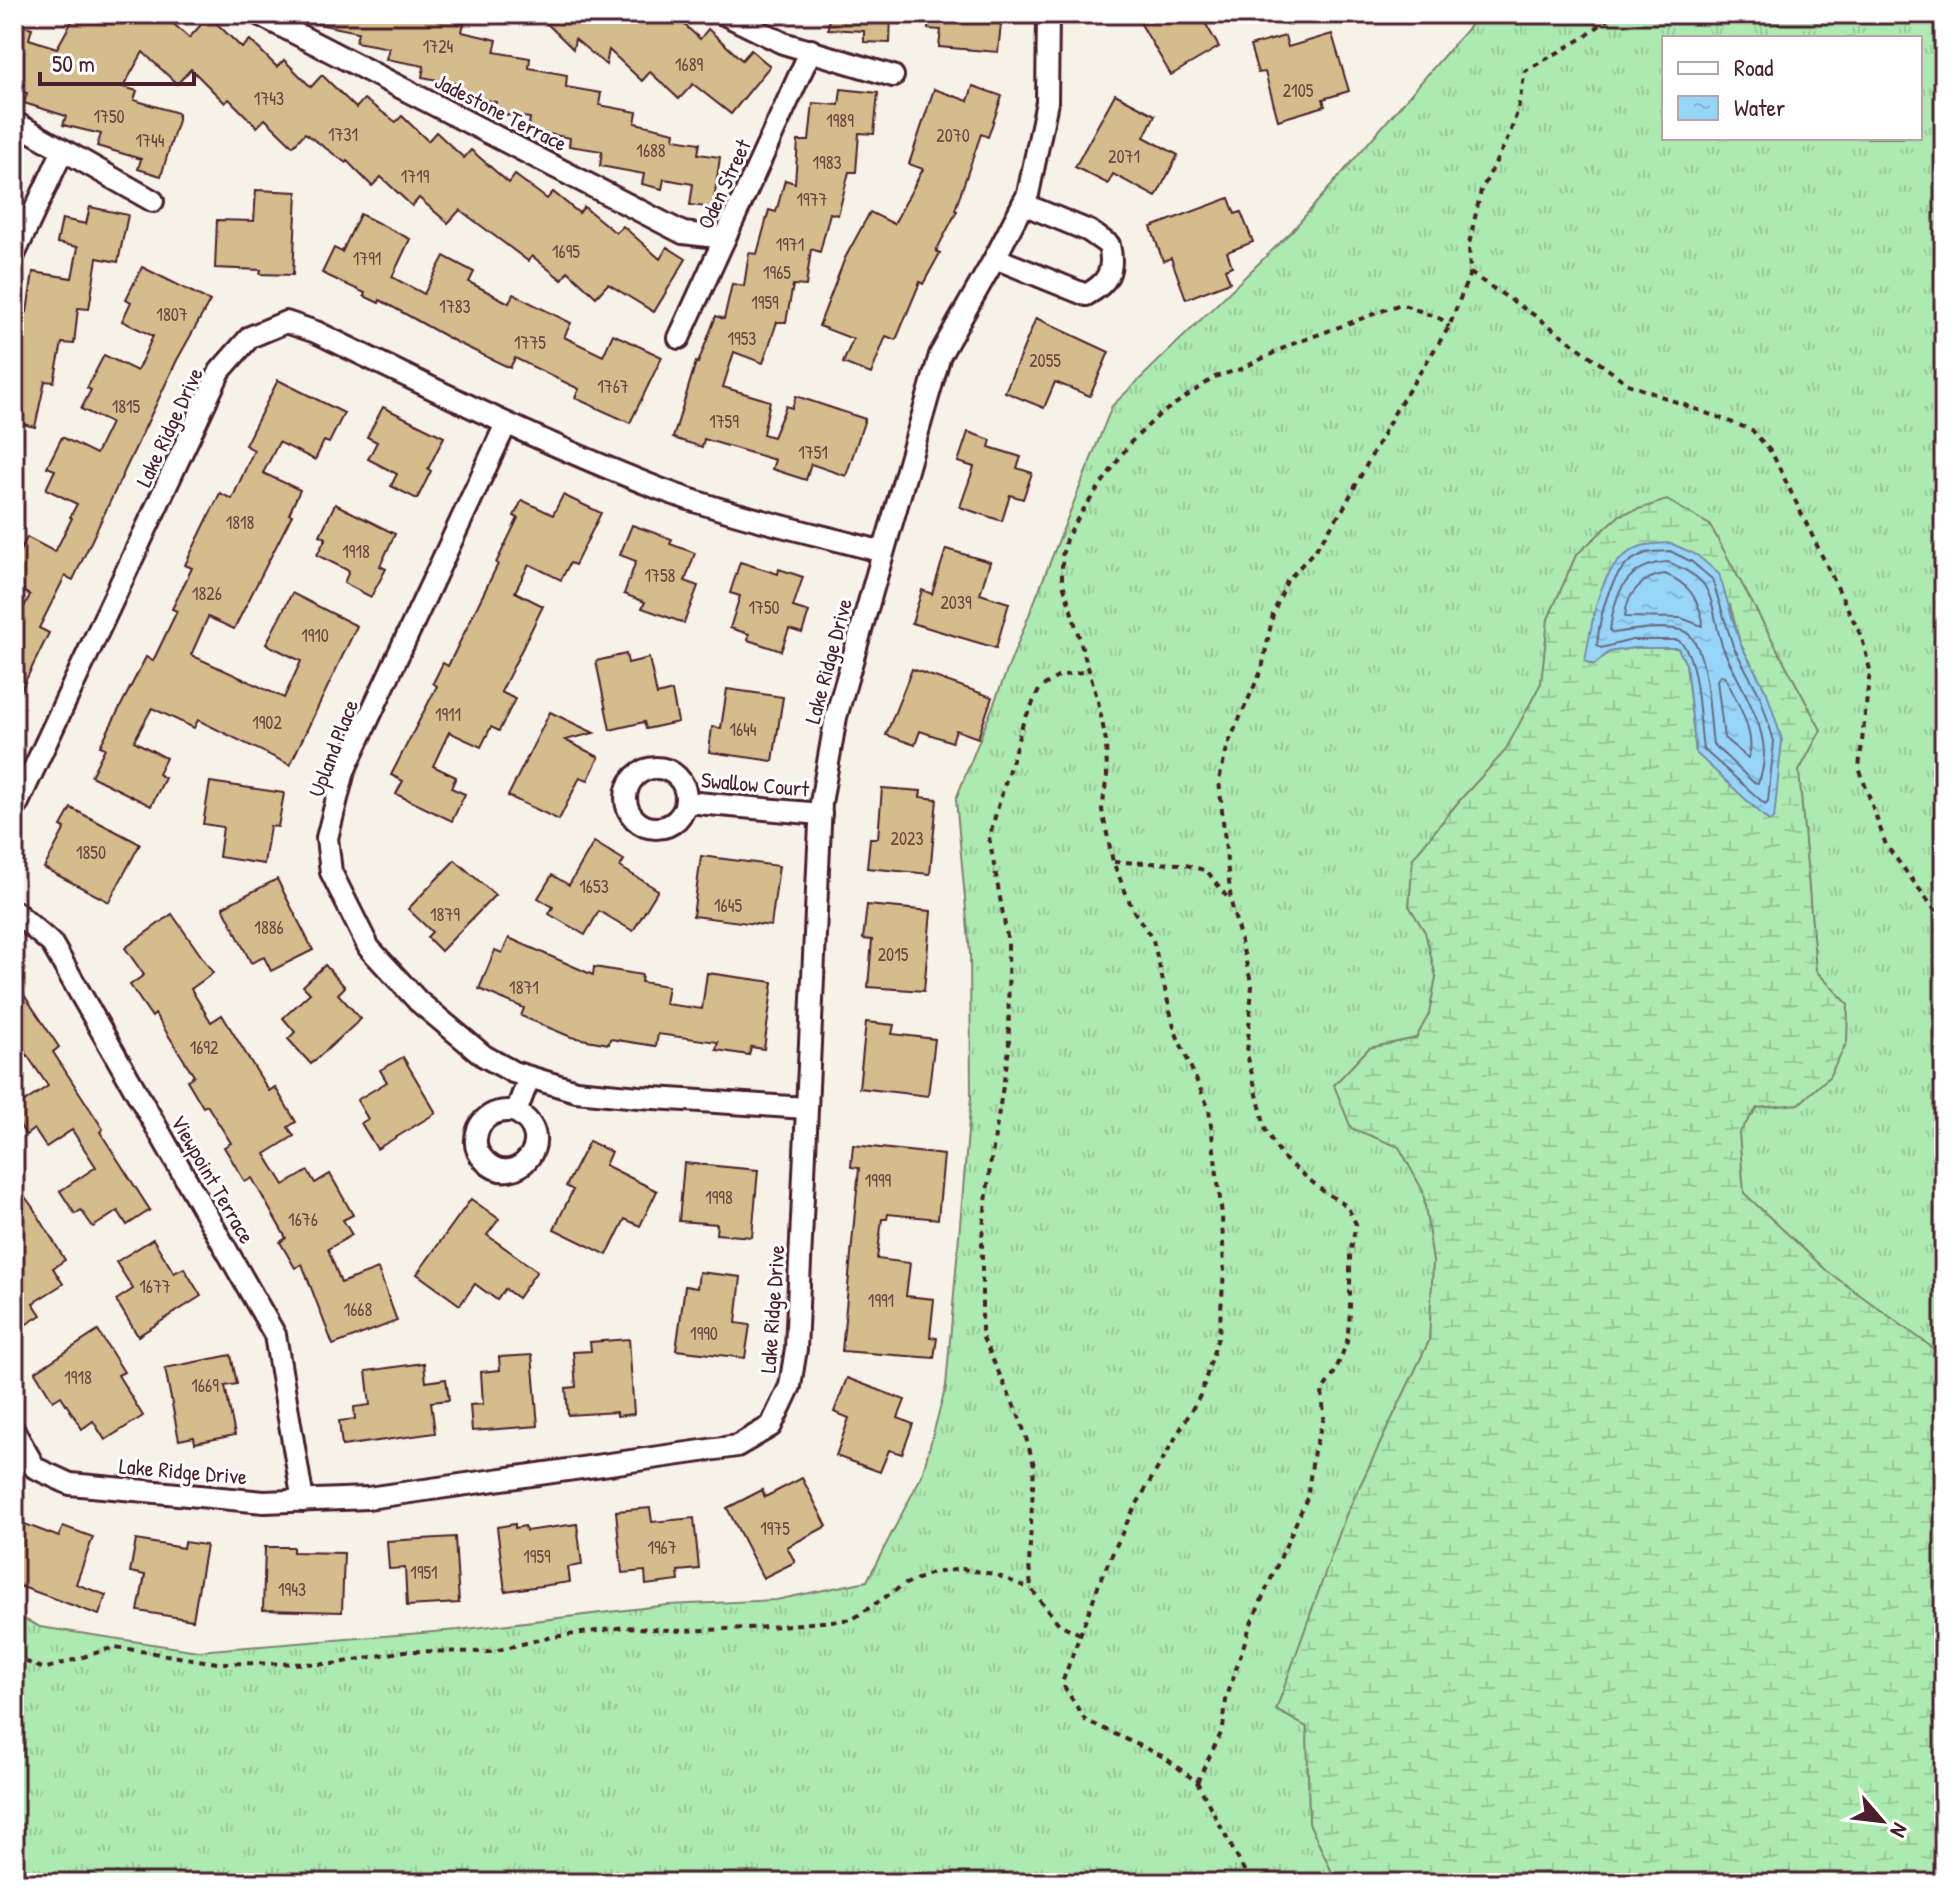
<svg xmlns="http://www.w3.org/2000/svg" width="1958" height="1897" font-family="'Patrick Hand',sans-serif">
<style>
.grass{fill:url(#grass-tufts);stroke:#7c846e;stroke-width:2;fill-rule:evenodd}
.wetland{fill:url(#wetland-marsh);stroke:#7c846e;stroke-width:2;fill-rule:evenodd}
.water{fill:url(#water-ripples);stroke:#788ca6;stroke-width:2}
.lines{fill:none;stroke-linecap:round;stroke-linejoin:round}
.shore{stroke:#69687d;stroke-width:2}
.building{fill:#d5bc8c;stroke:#4a1f2b;stroke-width:2}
.minor-casing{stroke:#4a1f2b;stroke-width:26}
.path{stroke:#4a1f2b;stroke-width:4;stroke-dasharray:6 6;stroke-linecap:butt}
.minor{stroke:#fff;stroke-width:20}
.labels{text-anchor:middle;stroke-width:6;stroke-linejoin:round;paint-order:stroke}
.number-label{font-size:18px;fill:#6d4643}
.street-label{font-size:22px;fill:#4a1f2b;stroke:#fff}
</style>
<defs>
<pattern id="grass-tufts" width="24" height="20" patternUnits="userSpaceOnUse" patternTransform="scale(2)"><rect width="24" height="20" fill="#adeab1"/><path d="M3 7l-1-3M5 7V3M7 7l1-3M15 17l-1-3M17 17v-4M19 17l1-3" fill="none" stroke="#96c898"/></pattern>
<pattern id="wetland-marsh" width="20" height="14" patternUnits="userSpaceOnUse" patternTransform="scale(2)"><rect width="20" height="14" fill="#adeab1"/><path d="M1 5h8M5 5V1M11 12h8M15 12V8" fill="none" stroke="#96c898"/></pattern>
<pattern id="water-ripples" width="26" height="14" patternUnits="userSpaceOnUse" patternTransform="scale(2)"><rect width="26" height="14" fill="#97d5f8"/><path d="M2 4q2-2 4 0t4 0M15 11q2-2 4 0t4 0" fill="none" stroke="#84b6d5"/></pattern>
</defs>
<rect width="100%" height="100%" fill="#f7f2e8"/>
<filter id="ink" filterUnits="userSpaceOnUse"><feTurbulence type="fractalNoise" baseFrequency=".0125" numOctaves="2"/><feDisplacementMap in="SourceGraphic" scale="16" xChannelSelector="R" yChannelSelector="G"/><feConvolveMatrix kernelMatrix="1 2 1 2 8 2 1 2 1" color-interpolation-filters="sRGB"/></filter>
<g filter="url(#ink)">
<!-- grass -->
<path class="grass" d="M1480,14H1944V1467L1377,1883H14V1614L40,1627L198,1651L458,1630L668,1605L776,1600L867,1581L922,1475L946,1386L971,1097L970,954L956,799L1112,406L1291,232ZM1664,38H1920V138H1664Z"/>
<!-- wetland -->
<path class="wetland" d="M1667,500L1710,525L1821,730L1799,771L1816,971L1848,1004L1847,1042L1829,1077L1799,1104L1757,1108L1739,1133L1744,1193L1827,1271L1944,1356V1883H1337L1309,1823L1307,1727L1276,1710L1346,1515L1429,1341L1433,1262L1423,1191L1399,1147L1351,1128L1334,1085L1369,1048L1416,1038L1429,1014L1436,977L1425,932L1409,906L1413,858L1459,801L1505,751L1541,683L1548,619L1576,555L1620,515ZM1730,605L1740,643L1767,693L1696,753L1686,664L1678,648H1633L1609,652L1594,665L1585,661Z"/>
<!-- water -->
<path class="water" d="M1670,543L1697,555L1719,574L1740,643L1767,693L1782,740L1774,819L1769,821L1696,753L1686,664L1678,648H1633L1609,652L1594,665L1585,661C1593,621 1596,565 1639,547C1648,543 1661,544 1670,543Z"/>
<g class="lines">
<!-- shore -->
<g class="shore">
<path d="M1670,551L1692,562L1712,579L1733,646L1760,696L1774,741L1768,801L1765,804L1703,749C1699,725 1699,649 1677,640H1632L1601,648L1597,645C1600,614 1610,565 1644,554C1652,551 1662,552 1670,551Z"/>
<path d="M1668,562C1680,567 1696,574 1704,585C1716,604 1715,630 1724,650C1740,689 1779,738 1758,783L1753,782L1713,744C1709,719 1709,640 1683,631C1667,625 1631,630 1614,633L1610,631C1614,593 1627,564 1668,562Z"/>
<path d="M1665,574C1689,584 1697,597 1703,621L1702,626L1681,618L1625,617C1626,594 1643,576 1665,574Z"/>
<path d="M1721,675L1725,677C1735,697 1758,737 1748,758L1724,738L1717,680Z"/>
</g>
</g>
<!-- building -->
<g class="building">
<polygon points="76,14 163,14 189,38 209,16 242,48 250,40 277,67 284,60 311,87 322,75 356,108 364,99 396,122 402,116 428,141 436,132 464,158 471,150 509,183 515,175 547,199 553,192 579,213 584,207 616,233 623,226 660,259 667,247 686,259 654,312 608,284 596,297 568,271 562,280 532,256 528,261 460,210 448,223 419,198 412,206 381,177 372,186 347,161 346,163 305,133 293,146 265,119 257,127 229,99 225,103 191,69 177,84 143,52 123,87 137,91 134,100 178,113 178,120 161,176 138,169 141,159 97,146 101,134 63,125 66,116 24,103 27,93 14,90 14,23 32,28 29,39 57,48"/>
<polygon points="308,14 421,14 464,23 462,32 497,40 494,52 530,58 529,68 567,75 566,87 601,93 599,105 637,112 635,123 675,132 674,139 700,143 698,154 720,157 713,208 690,205 693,184 664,179 662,189 642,184 644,174 600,166 602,151 569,146 570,138 528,130 530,118 494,113 496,102 457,94 459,84 422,77 424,66 386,59 389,48 356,42 358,32 308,22"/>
<polygon points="537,14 673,14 700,39 708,29 742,60 751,50 770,66 731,114 693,84 679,99 650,72 642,81 609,50 606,65 575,39 573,49"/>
<polygon points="829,14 891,14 890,43 864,42 864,31 828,29"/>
<polygon points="929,14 1002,14 998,52 939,47 941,30 928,29"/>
<polygon points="1135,14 1200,14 1219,47 1171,75"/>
<polygon points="1332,34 1349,91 1323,99 1325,106 1278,120 1265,72 1258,73 1250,46 1285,36 1288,47"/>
<polygon points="973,86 1002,96 988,137 981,134 955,210 957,211 936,251 940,253 923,284 920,282 896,340 886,336 871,374 843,363 853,339 819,326 845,258 870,212 894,224 923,169 909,164 934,89 968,101"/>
<polygon points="841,89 878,93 874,134 859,133 856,172 849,172 838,215 830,213 820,252 811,249 806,286 793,285 786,322 777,322 763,363 734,352 723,387 770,401 763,434 773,437 786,406 792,408 796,396 865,419 846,476 811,464 806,480 772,469 775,460 704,439 702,447 673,438 696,362 698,363 716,316 724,319 732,284 744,286 749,253 757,254 769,210 776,212 785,180 795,183 798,141 809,141 813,103 839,105"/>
<polygon points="1115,94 1155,115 1144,137 1178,155 1156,197 1113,174 1108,184 1075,167"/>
<polygon points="256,190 297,192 293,275 260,274 261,270 215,268 217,220 254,221"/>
<polygon points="1229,198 1235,214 1241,212 1253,242 1227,252 1232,266 1225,269 1230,282 1186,299 1171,258 1163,261 1151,227"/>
<polygon points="90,207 128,215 118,262 97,258 89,309 78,308 74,344 62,343 54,382 45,381 35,427 14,422 14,310 27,312 33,272 72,278 78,247 57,243 62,219 86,224"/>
<polygon points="360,214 410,239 392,277 424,294 444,256 474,272 469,282 509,303 513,294 571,323 564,337 603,356 613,334 662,357 630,423 575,398 579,389 515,358 510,368 456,342 380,300 379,303 364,296 365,293 322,273 334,248 342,252"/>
<polygon points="142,267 210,301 177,360 73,580 65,576 39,628 49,633 14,704 14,627 30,595 14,587 14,563 27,537 55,552 72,518 70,517 77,504 46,489 55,470 47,467 62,437 96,454 111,423 81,409 91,390 87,388 104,355 137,371 153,336 122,321 131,302 126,299"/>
<polygon points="1036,318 1109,352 1090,396 1055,382 1044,408 1005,392"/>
<polygon points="278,380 344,413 329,443 324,441 315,460 279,442 263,473 300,490 289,514 292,515 234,629 208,617 191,655 284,698 301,661 266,644 292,593 357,626 290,765 198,720 194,728 152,708 134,741 166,758 158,774 165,778 151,806 91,776 105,748 100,746 146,657 153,661 177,611 172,609 192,568 185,565 220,493 232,499 254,450 245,445"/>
<polygon points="383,407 444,437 428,469 431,471 417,499 391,486 397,474 368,459 377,442 367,437"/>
<polygon points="968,432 991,440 989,447 1021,457 1017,468 1032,473 1023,499 1010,495 1002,521 960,507 974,467 958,462"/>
<polygon points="563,495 601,513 575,565 570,563 561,580 529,564 515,592 543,606 501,692 515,699 499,731 491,727 481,747 449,732 433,766 456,777 451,788 465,794 452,821 396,794 403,781 391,775 437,686 433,683 443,663 448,666 498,564 496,563 518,518 514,516 522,500 553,515"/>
<polygon points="335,504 395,534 380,566 386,569 371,597 344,583 349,571 317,555 326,538 320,535"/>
<polygon points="632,525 672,539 670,544 695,553 685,581 698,586 684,623 642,608 645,602 624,594 636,561 620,555"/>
<polygon points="946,549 990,562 980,594 1009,603 996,648 912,623 922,590 932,594"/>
<polygon points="740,562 778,574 779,569 803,577 793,607 809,612 802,633 789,629 781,651 748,640 749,634 730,628 740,596 730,593"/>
<polygon points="626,654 628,663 649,658 657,695 672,691 678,722 646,729 644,722 610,730 596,661"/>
<polygon points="912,669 992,697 978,738 956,730 952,742 920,731 915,745 886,735"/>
<polygon points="727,689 783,697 773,761 709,752 712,727 721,728"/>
<polygon points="550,712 594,733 565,740 599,757 588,780 580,777 559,820 508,796"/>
<polygon points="210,782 284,793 278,827 270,826 264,864 219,857 223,827 203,824"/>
<polygon points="882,788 921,791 920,797 937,799 930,874 867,868 870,838 878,838"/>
<polygon points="71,808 140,844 109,902 44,868 65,828 61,826"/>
<polygon points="594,842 624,860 620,867 658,890 633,931 599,911 585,935 549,914 553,907 538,898 552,875 569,885"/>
<polygon points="701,856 779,866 771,926 693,916"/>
<polygon points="455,860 495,895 441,951 427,937 432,932 408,909"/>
<polygon points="277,879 313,950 271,971 264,957 251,963 223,907"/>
<polygon points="867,905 931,911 924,991 868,987 872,940 863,939"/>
<polygon points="172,914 213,973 191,989 211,1022 222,1015 269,1091 275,1087 296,1122 288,1127 294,1136 265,1154 284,1185 308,1171 315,1183 330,1174 353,1215 343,1220 352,1235 328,1249 341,1283 378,1269 397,1321 333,1345 302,1264 295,1268 280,1242 286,1238 252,1178 245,1182 224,1147 231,1143 207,1105 203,1107 187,1080 194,1076 155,1014 152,1017 130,985 144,975 125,948"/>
<polygon points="509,938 593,975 594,967 642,975 641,982 668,986 665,1004 702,1009 707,973 773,982 764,1049 751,1047 749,1055 716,1050 718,1042 658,1034 656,1046 610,1039 609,1044 571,1037 521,1016 524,1008 479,989 495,950 502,953"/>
<polygon points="325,965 345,987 338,994 361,1019 311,1064 288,1039 295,1032 283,1018 310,993 303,986"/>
<polygon points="14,980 59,1047 53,1052 103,1129 100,1132 150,1210 127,1225 118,1211 93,1227 81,1210 75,1214 60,1191 96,1167 72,1130 46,1147 34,1129 26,1135 14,1116 14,1109 48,1086 14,1036"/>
<polygon points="866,1022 894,1025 892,1034 935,1039 928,1096 859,1088"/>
<polygon points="403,1057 436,1113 377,1149 361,1123 368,1119 357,1100 387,1082 380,1070"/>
<polygon points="589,1141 611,1152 605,1165 657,1191 640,1226 625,1219 607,1255 554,1229 573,1190 566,1186"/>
<polygon points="853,1145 944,1155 938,1219 888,1214 887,1219 882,1219 877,1259 910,1263 906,1296 934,1299 930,1337 937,1338 934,1358 842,1351 859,1168 851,1167"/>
<polygon points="684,1163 758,1170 752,1237 716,1234 717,1224 679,1221"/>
<polygon points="14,1182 34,1209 65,1260 53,1268 63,1284 33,1303 41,1315 14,1332"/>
<polygon points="471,1199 499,1219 487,1235 537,1271 518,1298 505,1289 497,1300 475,1284 460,1305 417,1274"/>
<polygon points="153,1239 174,1273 184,1268 201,1296 138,1336 116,1300 133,1289 116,1262"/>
<polygon points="699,1272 741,1277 736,1323 750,1325 745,1358 676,1350 685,1286 697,1288"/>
<polygon points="98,1331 124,1372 118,1375 143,1416 105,1440 93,1421 82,1429 61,1396 53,1401 35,1372"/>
<polygon points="629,1339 634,1414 617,1416 617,1412 568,1415 566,1388 576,1387 573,1352 591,1351 590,1342"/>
<polygon points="231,1355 237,1384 225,1386 235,1435 195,1443 194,1437 179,1440 165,1368"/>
<polygon points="532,1355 538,1426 472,1431 470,1405 483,1404 481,1372 500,1370 499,1357"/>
<polygon points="424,1363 426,1382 446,1379 449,1400 431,1402 435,1433 342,1446 339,1421 355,1419 354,1407 370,1405 366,1371"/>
<polygon points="847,1378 905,1400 898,1418 913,1424 902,1454 889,1450 880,1472 836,1456 849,1418 834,1412"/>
<polygon points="802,1478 827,1526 787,1547 795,1562 763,1578 727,1508 762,1490 765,1497"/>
<polygon points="650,1508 652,1522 694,1518 699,1569 678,1571 679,1581 646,1585 645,1571 622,1573 616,1511"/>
<polygon points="14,1520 59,1537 63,1526 93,1537 76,1584 106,1595 99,1615 14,1584"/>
<polygon points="515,1524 515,1528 525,1526 526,1531 577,1524 582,1565 568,1567 570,1582 505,1591 497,1527"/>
<polygon points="455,1537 459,1603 407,1606 405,1568 389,1569 387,1541"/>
<polygon points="136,1540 183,1548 184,1542 206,1545 193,1620 138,1611 145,1575 130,1572"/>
<polygon points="265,1547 293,1547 293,1552 344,1553 342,1612 263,1610"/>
</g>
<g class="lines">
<!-- minor casing -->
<g class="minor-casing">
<g id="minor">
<polyline points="258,14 683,233 725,238"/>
<polyline points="724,14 783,43 893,76"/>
<polyline points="14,122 153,201"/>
<polyline points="14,255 63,150"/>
<path d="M995,258L1086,295C1108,283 1115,271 1109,245L1089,231L1023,204"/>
<polyline points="679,338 811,50"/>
<polyline points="506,424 344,771 327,838 331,872 369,948 418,1001 484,1056 513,1072 576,1091 639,1097 806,1108"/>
<circle cx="656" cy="798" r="30"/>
<polyline points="686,802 821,814"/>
<path d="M14,811L220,371L250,337L286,322L316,332C429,387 542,443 660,489C732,516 809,532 883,552"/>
<polyline points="14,911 52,944 275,1335 303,1501"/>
<path d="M516,1112C497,1108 478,1117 476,1139C475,1147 479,1155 485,1161C514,1192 562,1138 516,1112L529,1078"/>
<polyline points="14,1431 35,1468 70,1484 264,1502 368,1498 737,1446 771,1426 790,1386 796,1349 821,803 836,717 940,355 995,258 1028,194 1047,102 1048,14"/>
</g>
</g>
<!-- path -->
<g class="path">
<polyline points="1470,273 1537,317 1628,384 1752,430 1772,453 1862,638 1870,670 1859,768 1886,845 1944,922"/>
<polyline points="1114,862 1183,864 1207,871 1230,901"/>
<polyline points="1080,1634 1059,1624 1031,1589 1029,1565 1034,1465 1021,1421 982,1336 982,1237 990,1167 1009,1049 1008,942 989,837 1023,723 1040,688 1059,676 1088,671"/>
<polyline points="14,1657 44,1669 115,1647 217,1663 333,1664 405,1651 490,1652 546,1638 625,1627 683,1631 769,1627 853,1619 903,1585 932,1573 962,1569 994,1574 1031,1589"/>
<polyline points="1197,1782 1223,1729 1226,1700 1250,1626 1307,1498 1314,1451 1324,1417 1322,1391 1335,1372 1347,1342 1350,1313 1350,1254 1356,1224 1347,1206 1323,1191 1282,1157 1266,1131 1247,1054 1252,986 1231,902 1219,780 1228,744 1262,669 1273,614 1287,581 1316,549 1343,509 1396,410 1449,327 1470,273 1469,244 1481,191 1509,136 1518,109 1525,71 1585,37 1614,14"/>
<polyline points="1246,1883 1245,1872 1197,1782 1164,1757 1085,1720 1062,1683 1102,1576 1131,1514 1201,1394 1219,1334 1224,1272 1222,1215 1209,1109 1175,1031 1153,940 1133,910 1113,862 1102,810 1107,775 1106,741 1098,701 1062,580 1062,556 1066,539 1081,513 1130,443 1159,415 1215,377 1241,369 1290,345 1401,304 1441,319 1449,327"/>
</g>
<!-- minor -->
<use href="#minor" class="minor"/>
</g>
</g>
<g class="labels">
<!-- number labels -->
<g class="number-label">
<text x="438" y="53">1724</text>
<text x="689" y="71">1689</text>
<text x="1298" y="97">2105</text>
<text x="269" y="105">1743</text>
<text x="109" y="123">1750</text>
<text x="840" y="127">1989</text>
<text x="343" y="141">1731</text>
<text x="953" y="142">2070</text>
<text x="150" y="147">1744</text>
<text x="651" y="157">1688</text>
<text x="1124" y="163">2071</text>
<text x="827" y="169">1983</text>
<text x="415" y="183">1719</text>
<text x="812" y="206">1977</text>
<text x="790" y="251">1971</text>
<text x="566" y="258">1695</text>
<text x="367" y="265">1791</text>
<text x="777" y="279">1965</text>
<text x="765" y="309">1959</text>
<text x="455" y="313">1783</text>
<text x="172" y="321">1807</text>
<text x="742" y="345">1953</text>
<text x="530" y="349">1775</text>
<text x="1045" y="367">2055</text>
<text x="613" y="393">1767</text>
<text x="126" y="413">1815</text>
<text x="724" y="428">1759</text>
<text x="813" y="459">1751</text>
<text x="240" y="529">1818</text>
<text x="356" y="558">1918</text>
<text x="660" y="582">1758</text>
<text x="207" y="600">1826</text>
<text x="956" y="609">2039</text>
<text x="764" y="614">1750</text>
<text x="315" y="642">1910</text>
<text x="448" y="721">1911</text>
<text x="267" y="729">1902</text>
<text x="743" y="736">1644</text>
<text x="907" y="845">2023</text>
<text x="91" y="859">1850</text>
<text x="594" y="893">1653</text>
<text x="728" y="912">1645</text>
<text x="445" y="921">1879</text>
<text x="269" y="934">1886</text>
<text x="893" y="961">2015</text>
<text x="524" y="994">1871</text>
<text x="204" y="1054">1692</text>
<text x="878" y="1187">1999</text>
<text x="719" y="1204">1998</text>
<text x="303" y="1226">1676</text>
<text x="155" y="1293">1677</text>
<text x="881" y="1307">1991</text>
<text x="358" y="1316">1668</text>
<text x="704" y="1340">1990</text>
<text x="78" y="1384">1918</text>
<text x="205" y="1392">1669</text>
<text x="775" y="1535">1975</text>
<text x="662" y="1554">1967</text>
<text x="537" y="1563">1959</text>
<text x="424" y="1579">1951</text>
<text x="292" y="1596">1943</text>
</g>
<!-- street labels -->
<g class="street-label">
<text transform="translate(501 112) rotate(27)" y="8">Jadestone Terrace</text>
<text transform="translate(724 184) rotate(-65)" y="8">Oden Street</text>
<text transform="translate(169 427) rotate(-65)" y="8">Lake Ridge Drive</text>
<text transform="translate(828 661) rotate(-75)" y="8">Lake Ridge Drive</text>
<text transform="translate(333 748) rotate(-69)" y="8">Upland Place</text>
<text transform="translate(755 784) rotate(5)" y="8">Swallow Court</text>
<text transform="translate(213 1179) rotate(60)" y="8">Viewpoint Terrace</text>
<text transform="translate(772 1309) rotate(-86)" y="8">Lake Ridge Drive</text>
<text transform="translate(183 1471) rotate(5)" y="8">Lake Ridge Drive</text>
</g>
</g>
<!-- margin -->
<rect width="1958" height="1897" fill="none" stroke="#fff" stroke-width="48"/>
<rect x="24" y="24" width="1910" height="1849" fill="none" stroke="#4a1f2b" stroke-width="3" filter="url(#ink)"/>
<!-- legend -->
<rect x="1662" y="36" width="260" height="104" fill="#ffffff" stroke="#b7a5aa" stroke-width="2"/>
<rect x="1678" y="62" width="40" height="12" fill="#ffffff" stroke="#b7a5aa" stroke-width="2"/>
<text x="1734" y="76" font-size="24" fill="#4a1f2b">Road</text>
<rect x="1678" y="96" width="40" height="24" fill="url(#water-ripples)" stroke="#b7a5aa" stroke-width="2"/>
<text x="1734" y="116" font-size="24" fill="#4a1f2b">Water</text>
<!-- north arrow -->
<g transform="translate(1882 1821) rotate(118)" stroke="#ffffff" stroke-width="6" paint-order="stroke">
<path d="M0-6L14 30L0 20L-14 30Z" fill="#4a1f2b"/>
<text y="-12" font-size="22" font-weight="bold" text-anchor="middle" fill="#4a1f2b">N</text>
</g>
<!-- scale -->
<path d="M40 72v12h154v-12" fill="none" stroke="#4a1f2b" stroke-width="4"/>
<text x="52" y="72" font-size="24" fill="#4a1f2b" stroke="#ffffff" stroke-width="6" paint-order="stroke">50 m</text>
</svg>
